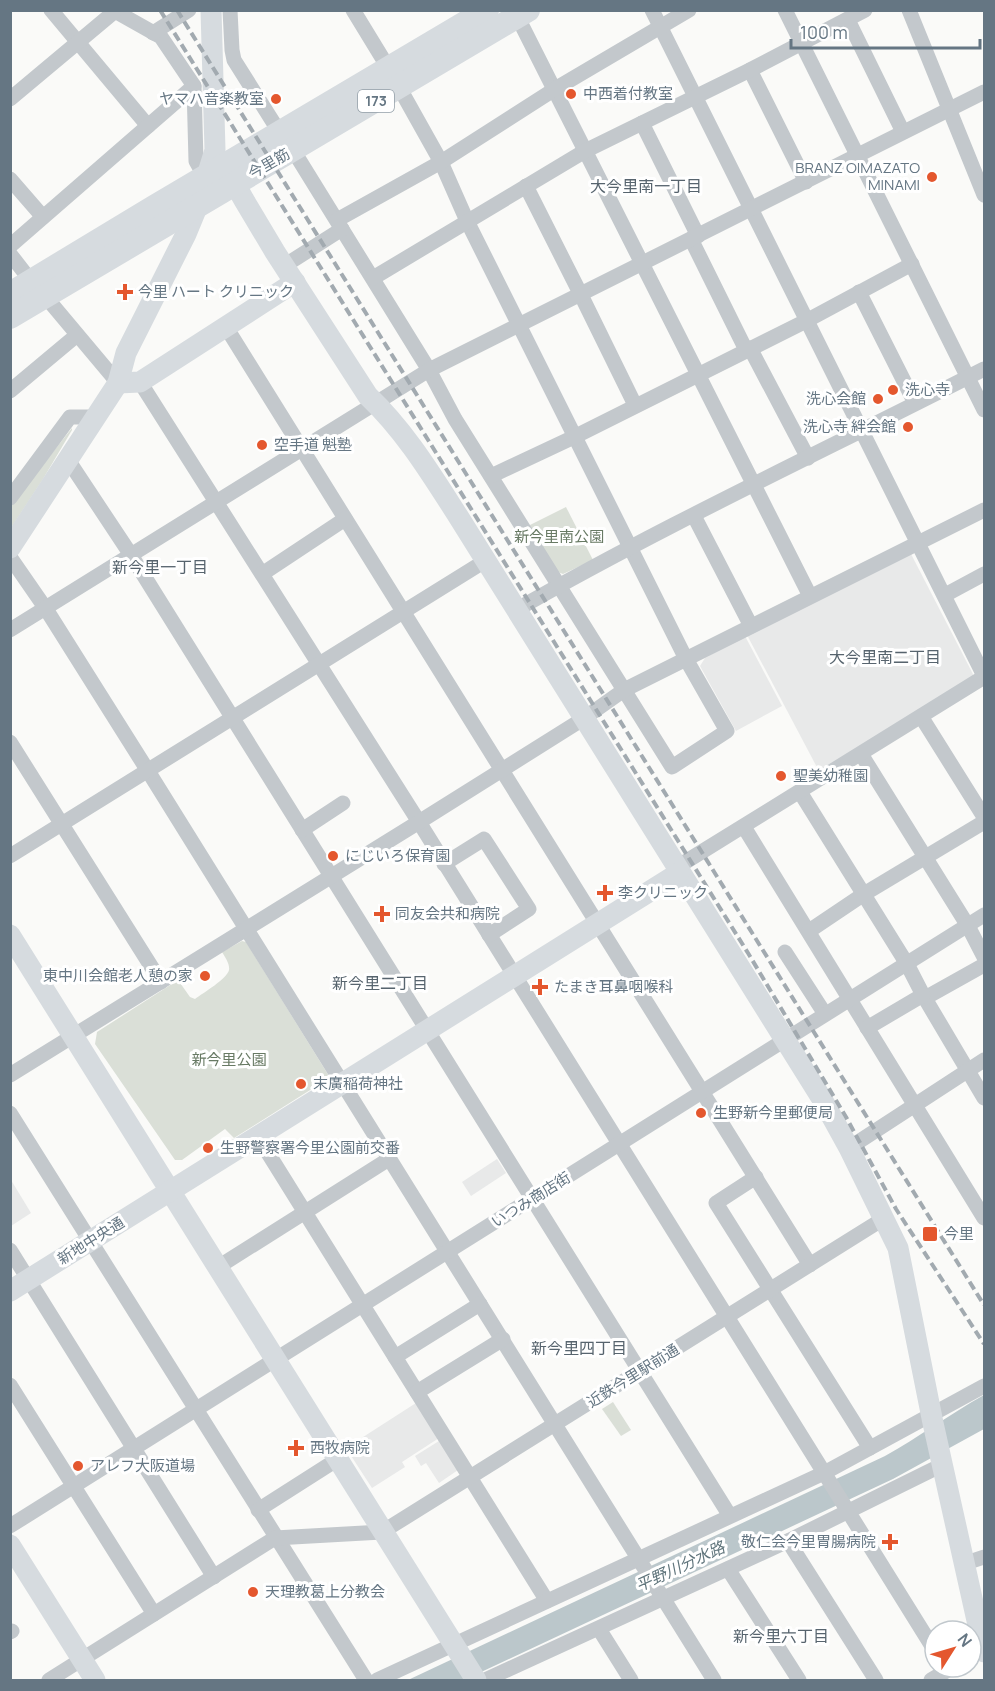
<svg xmlns="http://www.w3.org/2000/svg" width="995" height="1691" font-family="Manrope,'Noto Sans JP',sans-serif">
<style>
.built{fill:#e8e9e9}
.green{fill:#dadfd7}
.water{fill:#bbc7cb}
.lines{fill:none;stroke-linecap:round;stroke-linejoin:round}
.street{stroke:#c3c8cc;stroke-width:15}
.secondary{stroke:#d6dbdf;stroke-width:21}
.primary{stroke:#d6dbdf;stroke-width:24}
.rail{stroke:#a2aab0;stroke-width:4;stroke-dasharray:9 4.5;stroke-linecap:butt}
.poi-dot{fill:#e4572e;stroke:#fff;stroke-width:2}
.labels{text-anchor:middle;stroke-width:6;stroke-linejoin:round;paint-order:stroke}
.shield{fill:#fff;stroke:#939fa8;stroke-width:1.5}
.shield-label{font-size:14px;font-weight:bold;fill:#657683}
.poi-label{font-size:15px;fill:#657683;stroke:#fff;text-anchor:start}
.street-label{font-size:15px;fill:#657683;stroke:#fff}
.park-label{font-size:15px;fill:#687a64;stroke:#fff}
.neighbourhood-label{font-size:16px;fill:#57646e;stroke:#fff}
.water-label{font-size:16px;font-style:italic;fill:#60757c;stroke:#fff}
</style>
<rect width="100%" height="100%" fill="#fafaf8"/>
<!-- built -->
<g class="built">
<polygon points="910,552 975,678 820,773 747,635"/>
<polygon points="745,636 782,706 736,731 700,666 705,658"/>
<polygon points="497,1159 506,1173 471,1196 462,1182"/>
<polygon points="11,1180 31,1213 11,1226 10,1226"/>
<polygon points="416,1403 439,1438 402,1462 405,1467 372,1488 346,1448"/>
<polygon points="439,1441 458,1470 439,1483 426,1463 421,1466 415,1456"/>
</g>
<!-- green -->
<g class="green">
<polygon points="72,428 72,430 43,479 11,528 10,506"/>
<polygon points="566,507 593,560 563,574 558,572 528,526"/>
<path d="M242,941L246,942L329,1076L326,1080L234,1138L225,1129L182,1160H175L95,1044L97,1032L178,980L190,997L195,999C203,993 227,979 229,970C230,964 225,957 222,952Z"/>
<polygon points="613,1402 631,1430 621,1436 602,1409"/>
</g>
<!-- water -->
<path class="water" d="M984,1395V1429L893,1479L464,1680H408L885,1456C919,1437 950,1414 984,1395Z"/>
<g class="lines">
<!-- street -->
<g class="street">
<polyline points="51,10 148,126"/>
<polyline points="113,10 161,37 194,86 196,161 205,177"/>
<polyline points="230,10 232,50 234,60 280,133"/>
<polyline points="353,10 389,69"/>
<polyline points="514,10 810,596"/>
<polyline points="652,10 984,676"/>
<polyline points="785,10 984,410"/>
<polyline points="909,10 984,195"/>
<polyline points="848,20 903,132"/>
<polyline points="153,33 189,10"/>
<polyline points="750,70 806,182"/>
<polyline points="10,99 114,12"/>
<polyline points="642,123 698,236"/>
<polyline points="293,150 429,370 455,419 672,767 727,731 686,659 467,221 441,162 399,87"/>
<polyline points="10,179 43,217"/>
<polyline points="526,186 581,295 635,405"/>
<polyline points="337,220 441,162 555,89 689,10"/>
<polyline points="691,239 746,350"/>
<polyline points="10,246 194,86"/>
<polyline points="10,254 31,281"/>
<polyline points="284,266 342,229"/>
<polyline points="373,278 585,151 750,70 865,10"/>
<polyline points="859,292 915,403"/>
<polyline points="45,296 118,383"/>
<polyline points="226,327 810,1265"/>
<polyline points="750,348 808,458"/>
<polyline points="140,382 419,822 935,1651"/>
<polyline points="10,391 77,335"/>
<polyline points="68,460 131,555 730,1516"/>
<polyline points="491,476 574,437 806,321 912,264"/>
<polyline points="10,498 70,417 96,417"/>
<polyline points="694,516 751,626"/>
<polyline points="10,557 46,609 148,771 714,1680"/>
<polyline points="262,574 345,519"/>
<polyline points="945,595 984,574"/>
<path d="M516,610C668,523 828,449 984,369"/>
<polyline points="10,630 429,370 984,92"/>
<polyline points="922,718 984,817"/>
<polyline points="10,742 161,982"/>
<polyline points="861,754 968,926 984,957"/>
<polyline points="800,792 907,964 923,995 984,1098"/>
<polyline points="744,827 984,1218"/>
<polyline points="302,830 343,803"/>
<polyline points="10,856 485,561"/>
<polyline points="444,864 484,839 529,909 489,935"/>
<polyline points="679,873 682,864 984,677"/>
<polyline points="809,931 864,894 984,822"/>
<polyline points="785,952 825,1014"/>
<polyline points="925,998 984,965"/>
<polyline points="867,1028 923,995"/>
<polyline points="10,1075 419,822 583,719 624,690 984,510"/>
<polyline points="10,1113 366,1680"/>
<polyline points="258,1137 547,1601"/>
<polyline points="849,1148 984,1060"/>
<polyline points="756,1177 716,1203 870,1448"/>
<polyline points="10,1250 214,1577"/>
<polyline points="218,1267 389,1159"/>
<polyline points="395,1357 480,1304"/>
<polyline points="10,1385 154,1614"/>
<polyline points="417,1392 503,1339"/>
<polyline points="258,1510 338,1459"/>
<polyline points="10,1526 984,915"/>
<polyline points="788,1541 876,1680"/>
<polyline points="966,1563 984,1557"/>
<polyline points="728,1569 799,1680"/>
<polyline points="599,1629 631,1680"/>
<polyline points="10,1632 12,1631"/>
<polyline points="49,1680 275,1538 382,1532 883,1219"/>
<polyline points="377,1680 824,1473 984,1386"/>
<polyline points="485,1680 788,1541 944,1464"/>
<polyline points="931,1680 953,1667"/>
</g>
<!-- secondary -->
<g class="secondary">
<path d="M232,168L235,184L244,200L275,252L368,396C405,431 431,474 458,516L822,1099L849,1148L898,1248L933,1423L984,1652"/>
<polyline points="118,383 140,382 295,282"/>
<polyline points="10,548 118,383 126,353 186,234 198,205 215,150 211,10"/>
<polyline points="10,935 476,1680"/>
<polyline points="10,1291 679,873"/>
<polyline points="10,1545 95,1680"/>
</g>
<!-- primary -->
<g class="primary">
<polyline points="10,294 154,207 487,10"/>
<polyline points="10,317 528,10"/>
</g>
<!-- rail -->
<g class="rail">
<polyline points="160,10 748,953 846,1117 896,1209 984,1344"/>
<polyline points="177,10 984,1305"/>
</g>
</g>
<!-- markers -->
<g class="poi-dot">
<circle cx="571" cy="94" r="6"/>
<circle cx="276" cy="99" r="6"/>
<circle cx="932" cy="177" r="6"/>
<path d="M122 283h6v6h6v6h-6v6h-6v-6h-6v-6h6z"/>
<circle cx="893" cy="390" r="6"/>
<circle cx="878" cy="399" r="6"/>
<circle cx="908" cy="427" r="6"/>
<circle cx="262" cy="445" r="6"/>
<circle cx="781" cy="776" r="6"/>
<circle cx="333" cy="856" r="6"/>
<path d="M602 884h6v6h6v6h-6v6h-6v-6h-6v-6h6z"/>
<path d="M379 905h6v6h6v6h-6v6h-6v-6h-6v-6h6z"/>
<circle cx="205" cy="976" r="6"/>
<path d="M537 978h6v6h6v6h-6v6h-6v-6h-6v-6h6z"/>
<circle cx="301" cy="1084" r="6"/>
<circle cx="701" cy="1113" r="6"/>
<circle cx="208" cy="1148" r="6"/>
<rect x="922" y="1226" width="16" height="16" rx="3"/>
<path d="M293 1439h6v6h6v6h-6v6h-6v-6h-6v-6h6z"/>
<circle cx="78" cy="1466" r="6"/>
<path d="M887 1533h6v6h6v6h-6v6h-6v-6h-6v-6h6z"/>
<circle cx="253" cy="1592" r="6"/>
</g>
<g class="labels">
<!-- shield labels -->
<rect class="shield" x="358" y="90" width="36" height="22" rx="4.5"/>
<g class="shield-label">
<text x="376" y="106">173</text>
</g>
<!-- poi labels -->
<g class="poi-label">
<text x="583" y="99">中西着付教室</text>
<text x="264" y="104" text-anchor="end">ヤマハ音楽教室</text>
<text x="920" y="173" text-anchor="end">BRANZ OIMAZATO<tspan x="920" dy="17">MINAMI</tspan></text>
<text x="138" y="297">今里 ハート クリニック</text>
<text x="905" y="395">洗心寺</text>
<text x="866" y="404" text-anchor="end">洗心会館</text>
<text x="896" y="432" text-anchor="end">洗心寺 絆会館</text>
<text x="274" y="450">空手道 魁塾</text>
<text x="793" y="781">聖美幼稚園</text>
<text x="345" y="861">にじいろ保育園</text>
<text x="618" y="898">李クリニック</text>
<text x="395" y="919">同友会共和病院</text>
<text x="193" y="981" text-anchor="end">東中川会館老人憩の家</text>
<text x="554" y="992">たまき耳鼻咽喉科</text>
<text x="313" y="1089">末廣稲荷神社</text>
<text x="713" y="1118">生野新今里郵便局</text>
<text x="220" y="1153">生野警察署今里公園前交番</text>
<text x="944" y="1239">今里</text>
<text x="310" y="1453">西牧病院</text>
<text x="90" y="1471">アレフ大阪道場</text>
<text x="876" y="1547" text-anchor="end">敬仁会今里胃腸病院</text>
<text x="265" y="1597">天理教葛上分教会</text>
</g>
<!-- street labels -->
<g class="street-label">
<text transform="translate(269 164) rotate(-30)" y="5">今里筋</text>
<text transform="translate(531 1200) rotate(-32)" y="5">いつみ商店街</text>
<text transform="translate(91 1241) rotate(-32)" y="5">新地中央通</text>
<text transform="translate(633 1376) rotate(-32)" y="5">近鉄今里駅前通</text>
</g>
<!-- park labels -->
<g class="park-label">
<text x="559" y="542">新今里南公園</text>
<text x="229" y="1065">新今里公園</text>
</g>
<!-- neighbourhood labels -->
<g class="neighbourhood-label">
<text x="646" y="192">大今里南一丁目</text>
<text x="160" y="573">新今里一丁目</text>
<text x="885" y="663">大今里南二丁目</text>
<text x="380" y="989">新今里二丁目</text>
<text x="579" y="1354">新今里四丁目</text>
<text x="781" y="1642">新今里六丁目</text>
</g>
<!-- water labels -->
<g class="water-label">
<text transform="translate(680 1566) rotate(-25)" y="6">平野川分水路</text>
</g>
</g>
<!-- border -->
<rect width="995" height="1691" fill="none" stroke="#657683" stroke-width="24"/>
<!-- north arrow -->
<g transform="translate(953 1649) rotate(53)"><circle r="28" fill="#ffffff" stroke="#c1c8cd" stroke-width="1.5"/>
<path d="M0-4.5L10 22L0 15L-10 22Z" fill="#e4572e"/>
<text y="-9" font-size="16" font-weight="bold" text-anchor="middle" fill="#657683">N</text>
</g>
<!-- scale -->
<path d="M791 39v9h189v-9" fill="none" stroke="#657683" stroke-width="3"/>
<text x="800" y="39" font-size="18" fill="#657683" stroke="#ffffff" stroke-width="4.5" paint-order="stroke">100 m</text>
</svg>
